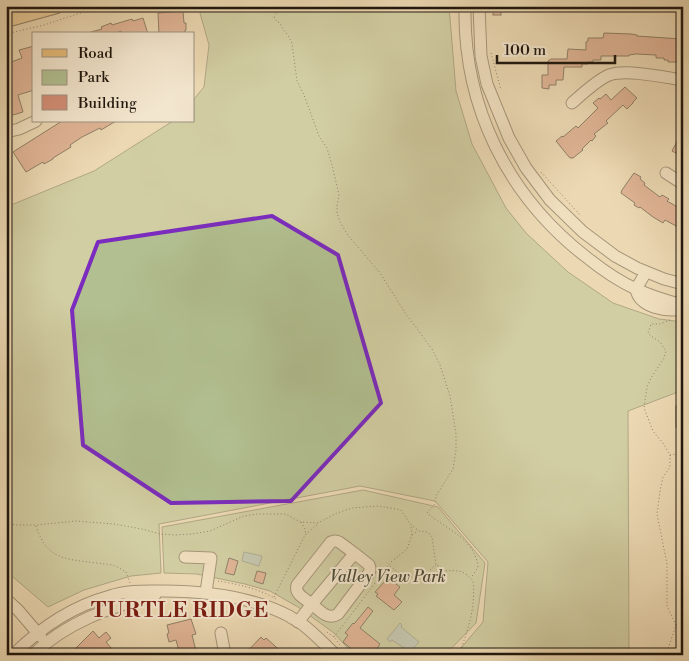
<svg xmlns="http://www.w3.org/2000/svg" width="689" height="661" font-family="'Libre Bodoni',serif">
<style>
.green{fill:#b2c091;stroke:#686c50}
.water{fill:#9ab9b3;stroke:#697871}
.building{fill:#d28d75;stroke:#1f170e}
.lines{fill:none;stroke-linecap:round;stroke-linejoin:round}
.minor-casing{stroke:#524837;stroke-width:13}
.major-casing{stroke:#1f170e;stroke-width:16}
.path{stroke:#1f170e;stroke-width:1;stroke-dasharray:1 2.5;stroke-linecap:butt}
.minor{stroke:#f3e6ce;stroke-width:11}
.major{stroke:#e6bc7a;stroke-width:14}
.marked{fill:none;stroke:#7b2cbf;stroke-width:4;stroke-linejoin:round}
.labels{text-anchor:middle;stroke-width:4;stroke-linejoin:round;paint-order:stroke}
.park-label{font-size:16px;font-style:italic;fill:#4b4a35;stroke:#f3e6ce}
.district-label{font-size:21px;font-weight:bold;letter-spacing:1px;fill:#7a1f14;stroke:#f3e6ce}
</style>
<rect width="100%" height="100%" fill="#ecd9b3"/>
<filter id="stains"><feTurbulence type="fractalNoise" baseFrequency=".004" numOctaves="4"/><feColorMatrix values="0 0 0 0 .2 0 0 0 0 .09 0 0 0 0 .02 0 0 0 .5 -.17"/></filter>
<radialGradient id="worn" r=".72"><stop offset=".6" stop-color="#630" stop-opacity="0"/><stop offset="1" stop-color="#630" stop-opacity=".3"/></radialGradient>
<!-- green -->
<g class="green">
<polygon points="198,6 449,6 456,91 472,144 506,208 526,233 568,272 613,303 659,319 683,322 683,390 628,411 629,655 455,655 483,622 488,562 435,501 360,486 159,524 161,573 131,576 84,590 48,607 6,571 6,205 11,205 94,171 173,121 194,121 194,99 204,87 209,45"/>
<polygon points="363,490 438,507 485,563 476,623 445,655 354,655 334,633 298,607 270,591 245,584 197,574 164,573 162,527"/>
</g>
<!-- water -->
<g class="water">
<polygon points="244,552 262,556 259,566 242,561"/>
<polygon points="400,623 402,625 401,627 419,642 410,652 392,640 390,642 387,639"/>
</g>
<!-- building -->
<g class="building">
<rect x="493" y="7" width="8" height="8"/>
<polygon points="183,11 184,23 186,23 186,30 185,30 185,34 159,34 158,13"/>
<polygon points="143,18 148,34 139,34 138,32 131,34 122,34 121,31 114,34 91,34 91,32 102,29 101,27 111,23 112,25 132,19 133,21"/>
<polygon points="604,33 631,34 637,35 637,36 681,39 681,42 683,42 683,62 668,62 668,60 664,60 664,58 656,58 656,55 636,54 629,55 629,56 601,56 601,60 593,60 593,62 588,62 588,64 582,64 582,67 564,67 563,80 556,80 556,85 549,85 549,89 542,88 542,75 548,75 548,61 551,59 567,59 568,49 586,50 586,42 588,41 588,38 603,38"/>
<polygon points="34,46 34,90 18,95 23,112 6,117 6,91 9,90 6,80 6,64 22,58 19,50"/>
<polygon points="625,87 637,98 633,102 633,103 627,109 623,105 606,121 608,123 594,134 596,136 592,141 591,140 582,149 583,150 573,158 571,158 569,157 556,141 562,136 563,137 576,126 578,128 598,108 593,103 599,98 600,99 606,94 611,100"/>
<polygon points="62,121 116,121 101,130 100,128 82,137 70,145 71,147 53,158 53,159 44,164 43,162 26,172 13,152"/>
<polygon points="683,130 683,155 679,152 678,154 672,151"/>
<polygon points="634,173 641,177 640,179 645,183 644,185 660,197 662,195 669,199 667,201 683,210 683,223 680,228 665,220 663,223 653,217 640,207 639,208 634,205 635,203 621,193 622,190"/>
<rect x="676" y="406" width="7" height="21"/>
<polygon points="229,558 238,561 234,575 225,573"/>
<polygon points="257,571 266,573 263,584 254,581"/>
<polygon points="389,579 400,587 394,595 402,602 394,610 376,596 378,594 375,592 386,580 387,581"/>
<polygon points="368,607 373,611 360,628 380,644 376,650 382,655 369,655 365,652 363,655 359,655 343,642 348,635 345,633 353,623 354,624"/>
<polygon points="191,619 196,634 192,635 197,655 180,655 176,640 169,642 167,634 169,633 167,625"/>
<polygon points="93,631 99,638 106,632 111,638 106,642 117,655 80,655 75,649"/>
<polygon points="261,637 264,640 266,638 285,655 244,655"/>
</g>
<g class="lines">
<!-- minor casing -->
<g class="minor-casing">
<g id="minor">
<path d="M465,6C463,106 507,195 585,256C601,269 618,281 636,289C651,296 667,301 683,305"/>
<polyline points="479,6 481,56 487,84 509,138 526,168 550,200 583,232 615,256 637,268 664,279 683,284"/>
<path d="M572,103C581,95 597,80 609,75C627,69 663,77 683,80"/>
<polyline points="6,132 19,129 36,121"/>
<polyline points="666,173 683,184"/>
<path d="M646,272L636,289C639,308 667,312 683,309"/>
<polyline points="185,557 211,558 206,592"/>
<polyline points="6,599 18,610 41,637"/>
<path d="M298,622L312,604C319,610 328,621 338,614L369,573C370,570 371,569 369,565C366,562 342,544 339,542C335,540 334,541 331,542L297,585C294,594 305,599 312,604L354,554"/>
<polyline points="221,633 225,655"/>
<path d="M13,655C40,628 73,606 110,596C128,590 145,591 163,591C206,591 250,596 289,616C293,619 298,621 302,624C314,633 325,645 336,655"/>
<path d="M33,655C66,622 111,607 155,595"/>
</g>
</g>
<!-- major casing -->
<g class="major-casing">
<polyline id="major" points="6,20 57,6"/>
</g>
<!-- path -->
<g class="path">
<path d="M323,6C317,8 308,10 302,10C291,10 282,5 274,16C275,20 276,21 280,23C283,31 289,35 292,43L297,81L304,95L319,136L327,148L332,165L337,186L339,196L337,205V213L340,222L347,234L380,273L406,314L432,349L440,365L450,396L456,434V450L453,469L436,496L435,504L427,513C445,528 476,540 478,567L471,578"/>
<polyline points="6,34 44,25 102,6"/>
<polyline points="491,53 501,90"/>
<polyline points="541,172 580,215"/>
<polyline points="670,455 683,453"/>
<polyline points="301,522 305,529 306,535"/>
<path d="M6,523L16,525H36L76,521L114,524L142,529L160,534L175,535L192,534L210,531L244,516L257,514H286L300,522L318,523L337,513L352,508L379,506L401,510L411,525L419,531L428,532L432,537L436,565L441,567L444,571C458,570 464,570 473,581C476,608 468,629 459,655"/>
<path d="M36,526C47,560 65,559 97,563C102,564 107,564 112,565C117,566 122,570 126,572L130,583"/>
<polyline points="412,535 418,531"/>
<polyline points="390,566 403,576 411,577 431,574 430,570 436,565"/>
<path d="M218,581C237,584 260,589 276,599"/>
<polyline points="274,597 305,535 318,524"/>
<polyline points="676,625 683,624"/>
<polyline points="327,632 334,637 340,645"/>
<polyline points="334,637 391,562 407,549 412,535 411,526"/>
<polyline points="344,650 349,655"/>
<polyline points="666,655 676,625 667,606 667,564 657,514 660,491 663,477 670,467 670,455 663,443 653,431 644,408 647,387 651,378 664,358 666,351 660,342 651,336 648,333 651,324 660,324 670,320"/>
</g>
<!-- minor -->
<use href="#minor" class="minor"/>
<!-- major -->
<use href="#major" class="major"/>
</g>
<!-- marked area -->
<path d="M0 0H689V661H0ZM272,216L338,255L381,403L291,501L171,503L83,445L72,310L98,242Z" fill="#ecd9b3" fill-opacity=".55" fill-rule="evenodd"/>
<path class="marked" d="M272,216L338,255L381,403L291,501L171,503L83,445L72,310L98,242Z"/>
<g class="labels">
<!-- park labels -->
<g class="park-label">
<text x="388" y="582">Valley View Park</text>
</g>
<!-- district labels -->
<g class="district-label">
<text x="180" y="617">TURTLE RIDGE</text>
</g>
</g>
<!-- margin -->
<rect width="689" height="661" fill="none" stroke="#ecd9b3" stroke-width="25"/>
<rect x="8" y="8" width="674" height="646" fill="none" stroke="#1f170e" stroke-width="2.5"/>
<rect x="12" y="12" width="664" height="636" fill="none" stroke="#1f170e"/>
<!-- legend -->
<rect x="32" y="32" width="162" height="90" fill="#f3e6ce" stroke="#9e9381"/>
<rect x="42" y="49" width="25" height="8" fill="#e6bc7a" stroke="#9e9381"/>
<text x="78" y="58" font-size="15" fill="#1f170e">Road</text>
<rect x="42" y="70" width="25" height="15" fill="#b2c091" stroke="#9e9381"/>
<text x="78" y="82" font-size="15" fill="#1f170e">Park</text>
<rect x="42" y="95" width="25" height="15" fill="#d28d75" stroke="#9e9381"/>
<text x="78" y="108" font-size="15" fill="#1f170e">Building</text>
<!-- scale -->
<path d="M497 55v8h118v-8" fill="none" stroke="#1f170e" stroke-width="2.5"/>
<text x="504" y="55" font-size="15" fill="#1f170e" stroke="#f3e6ce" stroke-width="4" paint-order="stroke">100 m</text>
<rect width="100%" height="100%" filter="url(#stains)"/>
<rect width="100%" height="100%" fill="url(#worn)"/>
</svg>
